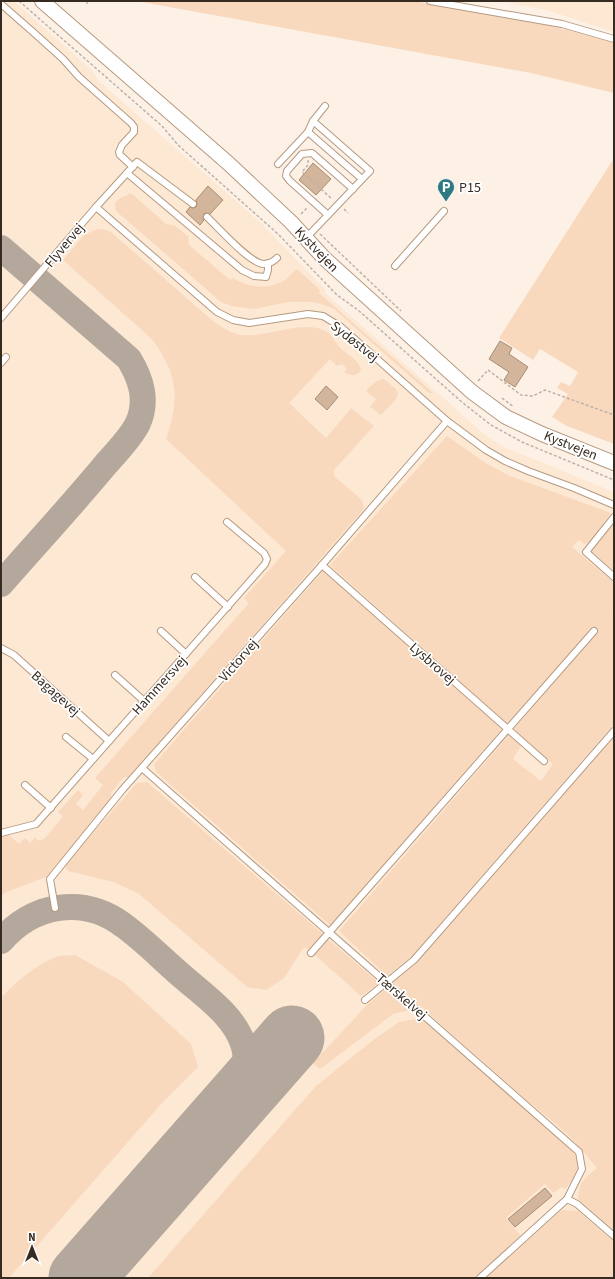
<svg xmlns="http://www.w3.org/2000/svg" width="615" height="1279" font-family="'Source Sans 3',sans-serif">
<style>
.built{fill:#fde8d4}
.green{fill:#f8d9bd}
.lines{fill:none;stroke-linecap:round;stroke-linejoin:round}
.taxiway{stroke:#b4a89d;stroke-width:26}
.runway{stroke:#b4a89d;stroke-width:65}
.building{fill:#d2b59b;stroke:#a78c73}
.service-casing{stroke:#b69a81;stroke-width:8}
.tertiary-casing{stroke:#b69a81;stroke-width:16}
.path{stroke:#beb2a7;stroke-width:1.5;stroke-dasharray:3 2;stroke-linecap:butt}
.service{stroke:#fff;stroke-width:6}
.tertiary{stroke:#fff;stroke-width:14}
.labels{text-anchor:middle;stroke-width:3.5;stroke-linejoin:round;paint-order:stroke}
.poi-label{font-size:14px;fill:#362b21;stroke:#fff;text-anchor:start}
.street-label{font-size:14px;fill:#362b21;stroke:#fff}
</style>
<rect width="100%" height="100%" fill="#fdf1e6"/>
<!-- built -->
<g class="built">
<polygon points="1,1 14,1 93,71 98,80 261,223 325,289 325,293 483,433 502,446 614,492 614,1278 1,1278"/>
<polygon points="499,1 614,1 614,32 546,10"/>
</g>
<!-- green -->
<g class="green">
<polygon points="136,1 414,1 549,25 614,43 614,93 531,73"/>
<polygon points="614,158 614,444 567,426 552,417 568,394 557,388 561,382 570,386 578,372 540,349 533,360 499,338"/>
<path d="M131,193L166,224L175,226L188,236L189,245L230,280L233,278C248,288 269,290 285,280C289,277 293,272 297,269L320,290L319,293L433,393H429L333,308L314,302H288L254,309L232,306L221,302L116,211C112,199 122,198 131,193Z"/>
<path d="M98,229H103L111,232L213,321C222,327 230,333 241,335C269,338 305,317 329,333C334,337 336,344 340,348C347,354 359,360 361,370C356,377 352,376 344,372L347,369L342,364L337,366L330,359L289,403L326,438L351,408L374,426L334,470V476L362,500L364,509L129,777H124L111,793V800L46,877L6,892L1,896V828L19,844L25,838L30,843L35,837L39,841L45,838L63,816L58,812L78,790L83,795L76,804L83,810L103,785L95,778L249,603L244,598L286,551L166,439C180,399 178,374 152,339L63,260L84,235Z"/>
<path d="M384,379L396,389L398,394L396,399L381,415L370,407L376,399L366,391C372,385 375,380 384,379Z"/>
<polygon points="447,436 487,464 510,476 611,513 590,542 584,544 579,540 572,547 614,583 614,608 612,610 614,611 614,724 412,956 387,976 339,931 509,735 521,746 513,759 541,781 553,764 514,729 598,632 593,628 508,725 330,565"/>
<polygon points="614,522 614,571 591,551"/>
<polygon points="323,571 502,729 331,926 156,772 154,764"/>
<path d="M614,736V1230L578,1199C579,1181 584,1179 597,1168L576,1143L556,1124L524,1098L393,982L416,964Z"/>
<polygon points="147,782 323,934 309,950 304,947 284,978 266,990 247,987 139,894 114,882 68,871 65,865 137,783"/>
<polygon points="328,939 379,983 361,996 315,955"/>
<path d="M75,955L123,982L191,1044L198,1067L162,1103L9,1278H1V998C16,982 35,965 56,957C61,955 69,956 75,955Z"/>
<polygon points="387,988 411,1010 393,1014 320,1069 313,1063 367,1005"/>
<path d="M421,1018L564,1141C582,1161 582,1168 565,1189L562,1187L553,1193L545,1184L506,1218L521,1236L475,1278H148L316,1086L372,1041L399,1022Z"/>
<polygon points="562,1210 578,1211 614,1242 614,1278 485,1278"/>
</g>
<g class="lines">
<!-- taxiway -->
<g class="taxiway">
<path d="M1,248L129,359C141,379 148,400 138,423C132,436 116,453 106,464C72,505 36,544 1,584"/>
<path d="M1,941C33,904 83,895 123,925C144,940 163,960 183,977C205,996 236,1017 244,1047C249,1067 244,1081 237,1100"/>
</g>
<!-- runway -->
<polyline class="runway" points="81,1278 292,1038"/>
</g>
<!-- building -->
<g class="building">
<polygon points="313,163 331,179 316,195 299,180"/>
<polygon points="208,186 223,200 210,214 206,213 204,214 203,218 204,220 200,225 186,212 190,207 193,208 196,207 197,204 196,200"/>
<polygon points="500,341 512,348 509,354 528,367 515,387 504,380 509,372 489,359"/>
<polygon points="326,386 338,397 327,410 315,399"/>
<polygon points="545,1188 552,1196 515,1227 508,1219"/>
</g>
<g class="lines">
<!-- service casing -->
<g class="service-casing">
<g id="service">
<polyline points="430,1 562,24 614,39"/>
<polyline points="1,4 33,32 63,59 79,77 131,123 134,127 134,132 122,145 119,152 120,155 133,167"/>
<polyline points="308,132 362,179"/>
<polyline points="278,164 308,132 313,121 325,106"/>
<polyline points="127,173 242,270 254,276 266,277 268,270 268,263"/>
<polyline points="96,207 217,312 233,320 249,323 308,314 323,316 341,327 447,421 486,450 505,461 528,471 574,488 614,505"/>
<polyline points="328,215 290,181 286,176 287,171 302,154 312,153 353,189"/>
<path d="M207,217C218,227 250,264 264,264C270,264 273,262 277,258"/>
<polyline points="307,237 370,171 313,121"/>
<polyline points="395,266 444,211"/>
<polyline points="1,318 96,207 137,162 193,204"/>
<polyline points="1,363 6,357"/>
<polyline points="614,517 586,552 614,577"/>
<polyline points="322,565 544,761"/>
<polyline points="195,577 228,607"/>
<polyline points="161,631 186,654"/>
<polyline points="1,648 14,655 109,741"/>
<polyline points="115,675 144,701"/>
<polyline points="66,737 93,759"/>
<polyline points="142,768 579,1152 582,1169 567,1199 480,1278"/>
<polyline points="25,785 51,808"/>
<polyline points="1,833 36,824 265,564 267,559 264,553 227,522"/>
<polyline points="55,908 50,879 123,789 322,565 447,421"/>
<polyline points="311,953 594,631"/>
<polyline points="365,1000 414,960 614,731"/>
<polyline points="567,1199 577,1204 614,1236"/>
</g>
</g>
<!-- tertiary casing -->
<g class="tertiary-casing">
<polyline id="tertiary" points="42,1 228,163 291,222 324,258 472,392 506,417 542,434 614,463"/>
</g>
<!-- path -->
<g class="path">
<polyline points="19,1 162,126 178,145 278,234 337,295 358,310 463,403 491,425 522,442 614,480"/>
<polyline points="87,1 87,4"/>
<polyline points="308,160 308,165 302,172 332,199"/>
<polyline points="344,209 348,213"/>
<polyline points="301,214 308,207"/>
<polyline points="320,234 401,311"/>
<polyline points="478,381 488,370 521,395 533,396 545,390 614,415"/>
<polyline points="502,398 514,407"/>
</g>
<!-- service -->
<use href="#service" class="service"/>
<!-- tertiary -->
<use href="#tertiary" class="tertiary"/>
</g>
<!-- icons -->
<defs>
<g id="parking-pin" transform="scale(0.9)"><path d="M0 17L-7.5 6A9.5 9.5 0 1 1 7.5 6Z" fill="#307981" stroke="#fff"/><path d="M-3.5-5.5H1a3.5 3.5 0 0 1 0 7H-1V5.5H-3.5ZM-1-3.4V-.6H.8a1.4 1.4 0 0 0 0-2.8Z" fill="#fff"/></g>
</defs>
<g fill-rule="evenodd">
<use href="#parking-pin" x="446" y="187"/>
</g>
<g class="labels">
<!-- poi labels -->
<g class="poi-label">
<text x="459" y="192">P15</text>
</g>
<!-- street labels -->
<g class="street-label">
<text transform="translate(64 245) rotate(-50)" y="5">Flyvervej</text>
<text transform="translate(317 249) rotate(46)" y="5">Kystvejen</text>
<text transform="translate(355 341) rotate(38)" y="5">Sydøstvej</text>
<text transform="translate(571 445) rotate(22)" y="5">Kystvejen</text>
<text transform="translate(238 660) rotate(-49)" y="5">Victorvej</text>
<text transform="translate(433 663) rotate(41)" y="5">Lysbrovej</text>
<text transform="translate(159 685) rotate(-48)" y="5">Hammersvej</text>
<text transform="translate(56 693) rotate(42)" y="5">Bagagevej</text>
<text transform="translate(402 996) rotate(41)" y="5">Tærskelvej</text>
</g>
</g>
<!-- border -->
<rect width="615" height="1279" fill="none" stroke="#362b21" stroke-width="4"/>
<!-- north arrow -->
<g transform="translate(32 1247)" stroke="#ffffff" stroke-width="3" paint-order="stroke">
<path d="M0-3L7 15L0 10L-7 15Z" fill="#362b21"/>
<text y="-6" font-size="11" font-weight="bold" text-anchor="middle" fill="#362b21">N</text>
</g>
</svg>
